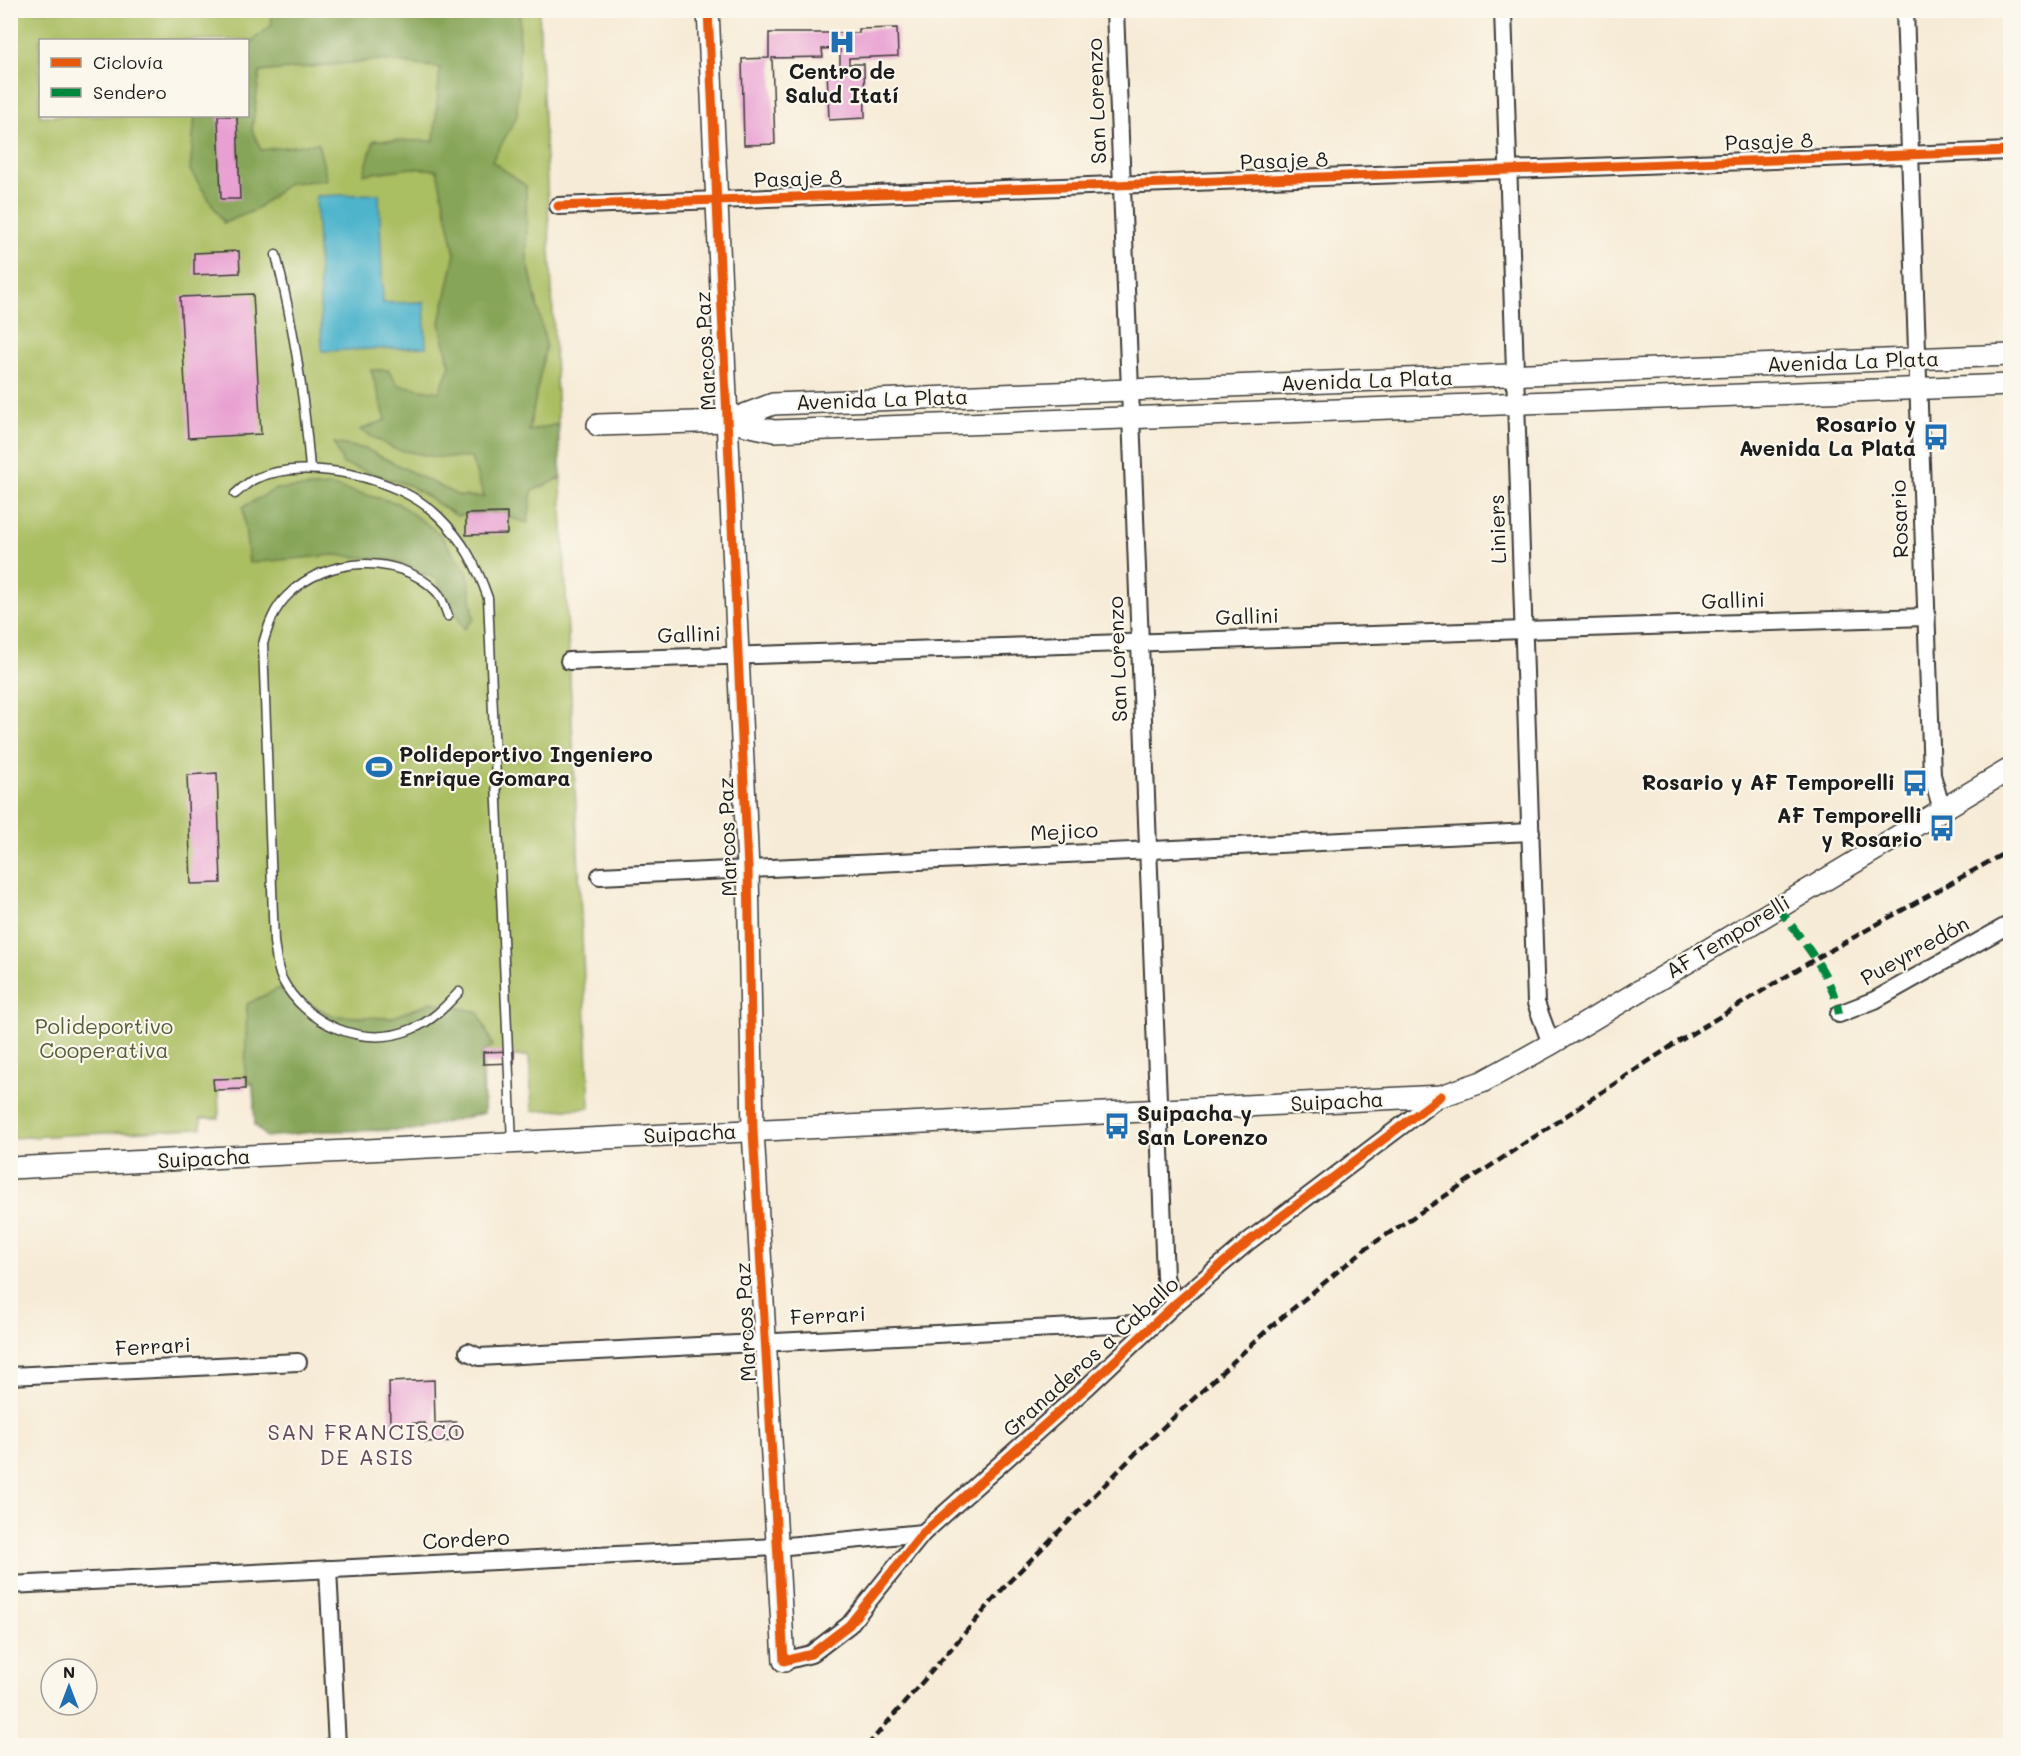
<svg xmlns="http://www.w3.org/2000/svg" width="2021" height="1756" font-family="Mali,sans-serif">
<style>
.green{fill:#aabe62;stroke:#636d3f;stroke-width:1.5;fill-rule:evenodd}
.forest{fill:#87a558;stroke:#52603a;stroke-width:1.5}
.water{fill:#4eb4cc;stroke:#356874;stroke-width:1.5}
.building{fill:#e89fd2}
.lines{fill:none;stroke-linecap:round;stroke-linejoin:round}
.service-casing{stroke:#3d3b38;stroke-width:11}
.minor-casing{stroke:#3d3b38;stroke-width:20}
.tertiary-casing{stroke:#3d3b38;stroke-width:24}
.service{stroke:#fff;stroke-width:8}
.minor{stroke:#fff;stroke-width:16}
.tertiary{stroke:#fff;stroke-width:21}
.rail{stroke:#1c1c1c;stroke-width:4.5;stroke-dasharray:9 4.5;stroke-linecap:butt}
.quiet{stroke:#00873e;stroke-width:8;stroke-dasharray:15 8;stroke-linecap:butt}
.cycleway-casing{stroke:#fbf7ec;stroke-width:13}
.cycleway{stroke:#e8590c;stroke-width:9}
.labels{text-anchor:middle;stroke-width:4.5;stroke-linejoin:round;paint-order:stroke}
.poi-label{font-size:21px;font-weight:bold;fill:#1c1c1c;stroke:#fbf7ec;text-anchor:end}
.street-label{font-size:21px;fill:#1c1c1c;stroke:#fbf7ec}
.park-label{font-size:21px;fill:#555d38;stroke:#fbf7ec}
.neighbourhood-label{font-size:22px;letter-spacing:1.5px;fill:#634a5c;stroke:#fbf7ec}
</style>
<rect width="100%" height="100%" fill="#fbf7ec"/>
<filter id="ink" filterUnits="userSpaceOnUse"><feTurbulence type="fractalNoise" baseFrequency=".0167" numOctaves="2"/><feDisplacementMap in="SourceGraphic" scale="12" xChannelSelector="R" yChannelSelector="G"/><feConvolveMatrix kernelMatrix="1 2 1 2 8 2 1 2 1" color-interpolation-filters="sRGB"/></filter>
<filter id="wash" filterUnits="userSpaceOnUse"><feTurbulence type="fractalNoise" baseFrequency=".008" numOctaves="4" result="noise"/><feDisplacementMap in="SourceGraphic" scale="24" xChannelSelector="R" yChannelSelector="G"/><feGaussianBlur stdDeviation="1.35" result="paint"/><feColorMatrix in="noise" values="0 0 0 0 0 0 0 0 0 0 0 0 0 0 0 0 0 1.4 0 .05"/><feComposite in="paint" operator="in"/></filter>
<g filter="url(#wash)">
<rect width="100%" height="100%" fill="#f6ebd6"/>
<!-- green -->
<path class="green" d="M11,11H539L590,1108L532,1111L529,1056L483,1057L484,1113L255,1125L253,1084L218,1085L219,1118H201V1128L11,1138ZM40,40H248V116H40Z"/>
<!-- forest -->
<g class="forest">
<polygon points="270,11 520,11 517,116 492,161 526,186 527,258 546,345 529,431 558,424 561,478 532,491 528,523 489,511 457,516 411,486 343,464 334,443 366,449 459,496 484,497 471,458 435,457 394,449 360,430 386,420 371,370 388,370 398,385 439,392 450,366 440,323 455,254 437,170 412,168 364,174 374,140 434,141 440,68 380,60 260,72 252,130 261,150 318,143 327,180 289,183 255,210 224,223 190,170 195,116 248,116 248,44 272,25"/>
<polygon points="332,486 397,503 439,533 468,575 474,619 464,629 437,579 392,560 334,555 249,563 243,507 276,489"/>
<polygon points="279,988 333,1016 391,1018 432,1002 478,1012 493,1046 483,1052 481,1057 484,1113 414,1130 323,1131 266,1137 255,1125 253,1084 245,1078 247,1004"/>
</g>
<!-- water -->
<polygon class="water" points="379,194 383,303 424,302 426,347 322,351 316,196"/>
<g id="blocks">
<!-- building -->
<g class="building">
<polygon points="897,28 898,56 849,58 849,64 864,64 865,118 829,120 827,69 840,68 840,48 822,49 823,57 772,58 775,144 744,145 742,59 769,58 769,33 859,33 859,29"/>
<polygon points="218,116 237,116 240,199 221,199"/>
<polygon points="239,251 240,273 194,275 194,253"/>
<polygon points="253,294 261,434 188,438 180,297"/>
<polygon points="507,513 507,534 466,535 466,514"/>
<polygon points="217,773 221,883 191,884 187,775"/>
<polygon points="514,1051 514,1063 483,1064 483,1052"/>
<polygon points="245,1078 245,1089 214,1090 213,1079"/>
<polygon points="434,1380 435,1423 456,1422 457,1441 425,1442 425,1423 390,1424 389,1382"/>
</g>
</g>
</g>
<g filter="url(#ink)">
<use href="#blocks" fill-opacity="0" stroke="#3d3b38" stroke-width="1.5"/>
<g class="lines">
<!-- service casing -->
<g class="service-casing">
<g id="service">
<path d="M276,255C294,326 304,395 310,468"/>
<path d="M235,494C241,489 249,481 257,478C309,457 398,477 438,516C463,540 477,566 488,598L512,1143"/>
<path d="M448,616C445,608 442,597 436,591C397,552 325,557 288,595C274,608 268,626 263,644L274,942C276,954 277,969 282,979C305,1024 364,1050 412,1029C432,1021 445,1007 459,992"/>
</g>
</g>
<!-- minor casing -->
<g class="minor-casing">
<g id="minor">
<polyline points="1115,10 1165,1277 1175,1304"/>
<polyline points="1503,10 1536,1003 1551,1044"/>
<polyline points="1905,10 1932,775 1942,810"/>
<polyline points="558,206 2010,151"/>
<polyline points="569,661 1926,617"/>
<polyline points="600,876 1531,832"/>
<polyline points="1839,1014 1875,1000 2010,924"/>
<polyline points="468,1352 479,1357 1155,1323"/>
<polyline points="10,1376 298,1362"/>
<polyline points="328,1569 337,1746"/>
<polyline points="10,1585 777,1547 923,1533"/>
<polyline points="784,1661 811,1654 849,1625 923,1533 1088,1386 1175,1304 1249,1241 1441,1096"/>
</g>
</g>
<!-- tertiary casing -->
<g class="tertiary-casing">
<g id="tertiary">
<polyline points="708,10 748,869 753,1131 784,1661"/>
<polyline points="728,421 773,404 2010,355"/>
<polyline points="598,425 727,421 774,431 2010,385"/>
<polyline points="10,1168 1441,1096 1482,1082 1551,1044 2010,769"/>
</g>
</g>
<!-- service -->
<use href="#service" class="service"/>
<!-- minor -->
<use href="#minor" class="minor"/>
<!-- tertiary -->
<use href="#tertiary" class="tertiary"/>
<!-- rail -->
<polyline class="rail" points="867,1746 1008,1583 1139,1450 1267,1330 1365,1249 1673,1045 1815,959 2010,850"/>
<!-- quiet -->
<path class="quiet" d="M1778,907C1801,940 1832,973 1839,1014"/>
<!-- cycleway casing -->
<g class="cycleway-casing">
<g id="cycleway">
<polyline points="708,10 748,869 753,1131 784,1661 811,1654 849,1625 923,1533 1088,1386 1175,1304 1249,1241 1441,1096"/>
<polyline points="558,206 2010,151"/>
</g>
</g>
<!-- cycleway -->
<use href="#cycleway" class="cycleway"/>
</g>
</g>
<!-- icons -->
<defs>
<g id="hospital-bare" transform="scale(2.07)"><path d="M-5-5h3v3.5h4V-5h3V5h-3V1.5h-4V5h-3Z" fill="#1f6fb2" stroke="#fbf7ec" stroke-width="2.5" paint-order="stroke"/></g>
<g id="bus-bare" transform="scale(2.07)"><path d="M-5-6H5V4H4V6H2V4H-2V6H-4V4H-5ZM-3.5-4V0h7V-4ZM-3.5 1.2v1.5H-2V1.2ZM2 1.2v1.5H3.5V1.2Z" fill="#1f6fb2" stroke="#fbf7ec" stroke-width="2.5" paint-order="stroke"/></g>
<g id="stadium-bare" transform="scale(2.07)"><path d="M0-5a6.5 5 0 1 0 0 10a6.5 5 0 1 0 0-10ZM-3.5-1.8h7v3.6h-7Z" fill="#1f6fb2" stroke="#fbf7ec" stroke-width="2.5" paint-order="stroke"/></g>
</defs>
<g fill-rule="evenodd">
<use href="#hospital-bare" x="842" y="42"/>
<use href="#bus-bare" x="1936" y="437"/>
<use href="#stadium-bare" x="379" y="767"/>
<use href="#bus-bare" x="1915" y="783"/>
<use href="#bus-bare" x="1942" y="828"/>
<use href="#bus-bare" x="1117" y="1126"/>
</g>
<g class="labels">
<!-- poi labels -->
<g class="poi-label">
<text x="842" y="79" text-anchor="middle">Centro de<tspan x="842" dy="24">Salud Itatí</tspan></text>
<text x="1916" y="432">Rosario y<tspan x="1916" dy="24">Avenida La Plata</tspan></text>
<text x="399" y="762" text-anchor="start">Polideportivo Ingeniero<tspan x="399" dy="24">Enrique Gomara</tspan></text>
<text x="1895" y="790">Rosario y AF Temporelli</text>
<text x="1922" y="823">AF Temporelli<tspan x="1922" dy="24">y Rosario</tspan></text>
<text x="1137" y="1121" text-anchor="start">Suipacha y<tspan x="1137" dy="24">San Lorenzo</tspan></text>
</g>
<!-- street labels -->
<g class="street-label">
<text transform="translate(1097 101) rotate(-92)" y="7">San Lorenzo</text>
<text transform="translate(1769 142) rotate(-2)" y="7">Pasaje 8</text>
<text transform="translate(1284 161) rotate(-2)" y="7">Pasaje 8</text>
<text transform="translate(798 179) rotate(-2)" y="7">Pasaje 8</text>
<text transform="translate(706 351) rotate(-93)" y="7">Marcos Paz</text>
<text transform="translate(1853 362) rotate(-2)" y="7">Avenida La Plata</text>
<text transform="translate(1367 381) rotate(-2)" y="7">Avenida La Plata</text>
<text transform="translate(882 400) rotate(-2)" y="7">Avenida La Plata</text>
<text transform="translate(1900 519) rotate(-92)" y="7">Rosario</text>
<text transform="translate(1498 529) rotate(-92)" y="7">Liniers</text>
<text transform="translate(1733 601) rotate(-2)" y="7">Gallini</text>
<text transform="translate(1247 617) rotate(-2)" y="7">Gallini</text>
<text transform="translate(689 635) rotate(-2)" y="7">Gallini</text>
<text transform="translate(1118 659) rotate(-92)" y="7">San Lorenzo</text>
<text transform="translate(1064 832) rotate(-3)" y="7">Mejico</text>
<text transform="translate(728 837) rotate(-92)" y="7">Marcos Paz</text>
<text transform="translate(1728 937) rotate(-31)" y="7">AF Temporelli</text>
<text transform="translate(1915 951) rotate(-29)" y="7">Pueyrredón</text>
<text transform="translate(1337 1102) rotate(-3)" y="7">Suipacha</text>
<text transform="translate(690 1134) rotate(-3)" y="7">Suipacha</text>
<text transform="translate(204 1159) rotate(-3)" y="7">Suipacha</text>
<text transform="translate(828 1316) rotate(-3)" y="7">Ferrari</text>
<text transform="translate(746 1322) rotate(-93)" y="7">Marcos Paz</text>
<text transform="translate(153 1347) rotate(-3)" y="7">Ferrari</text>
<text transform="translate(1091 1357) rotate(-42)" y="7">Granaderos a Caballo</text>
<text transform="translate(466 1540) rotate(-3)" y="7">Cordero</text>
</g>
<!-- park labels -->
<g class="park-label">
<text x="104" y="1034">Polideportivo<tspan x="104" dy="24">Cooperativa</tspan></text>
</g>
<!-- neighbourhood labels -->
<g class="neighbourhood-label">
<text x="367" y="1440">SAN FRANCISCO<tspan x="367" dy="25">DE ASIS</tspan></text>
</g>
</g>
<!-- margin -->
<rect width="2021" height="1756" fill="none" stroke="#fbf7ec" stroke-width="36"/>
<!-- legend -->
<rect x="39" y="39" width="210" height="78" fill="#fbf7ec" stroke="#a29f99" stroke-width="1.5"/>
<rect x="51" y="58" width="30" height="9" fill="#e8590c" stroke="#a29f99" stroke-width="1.5"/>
<text x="93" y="69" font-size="18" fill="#1c1c1c">Ciclovía</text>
<rect x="51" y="88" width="30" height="9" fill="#00873e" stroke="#a29f99" stroke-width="1.5"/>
<text x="93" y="99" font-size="18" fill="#1c1c1c">Sendero</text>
<!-- north arrow -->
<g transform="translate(69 1687)"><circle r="28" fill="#fbf7ec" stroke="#a29f99" stroke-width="1.5"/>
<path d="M0-4.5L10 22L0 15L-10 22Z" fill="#1f6fb2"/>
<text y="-9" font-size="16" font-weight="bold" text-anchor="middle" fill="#1c1c1c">N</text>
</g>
</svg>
